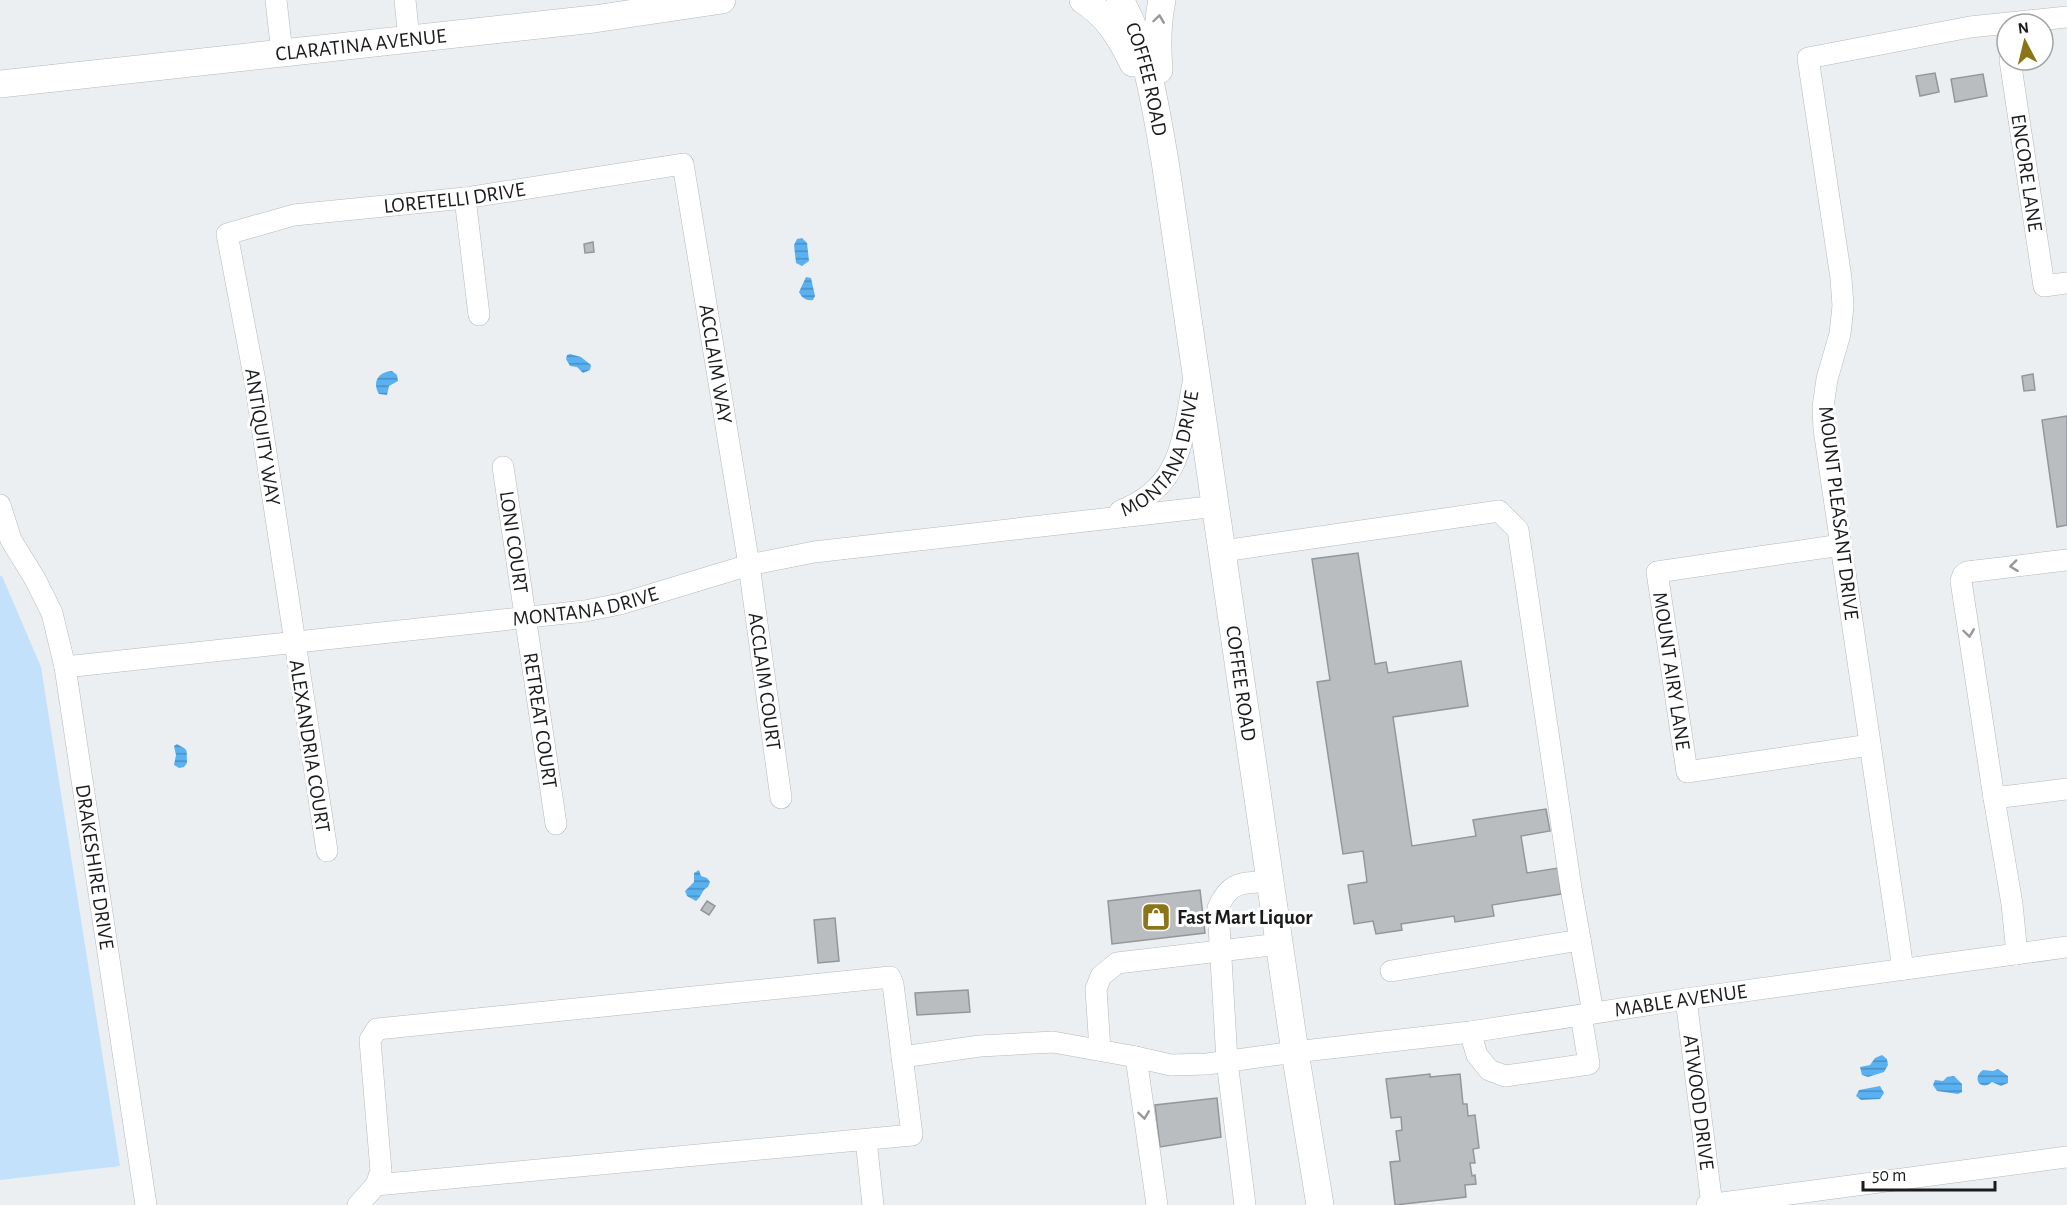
<svg xmlns="http://www.w3.org/2000/svg" width="2067" height="1205" font-family="'Alegreya Sans',sans-serif">
<style>
.green{fill:#c3e1fa}
.water{fill:url(#water-rules)}
.building{fill:#b9bdc0;stroke:#94979a;stroke-width:1.5}
.lines{fill:none;stroke-linecap:round;stroke-linejoin:round}
.minor-casing{stroke:#b5b9bc;stroke-width:22}
.major-casing{stroke:#b5b9bc;stroke-width:28}
.minor{stroke:#fff;stroke-width:21}
.major{stroke:#fff;stroke-width:27}
.oneway{stroke:#989899}
.labels{text-anchor:middle;stroke-width:6;stroke-linejoin:round;paint-order:stroke}
.street-label{font-size:21px;fill:#1a1b1c;stroke:#fff}
.poi-label{font-size:21px;font-weight:bold;fill:#1a1b1c;stroke:#fff;text-anchor:start}
</style>
<defs>
<pattern id="water-rules" width="6" height="5" patternUnits="userSpaceOnUse" patternTransform="scale(1.5)"><rect width="6" height="5" fill="#5ab1f2"/><path d="M0 2.5h6" fill="none" stroke="#4a8fc3"/></pattern>
</defs>
<rect width="100%" height="100%" fill="#ebeff2"/>
<!-- green -->
<polygon class="green" points="0,576 2,576 41,667 120,1166 0,1180"/>
<!-- water -->
<g class="water">
<polygon points="802,238 807,243 809,261 802,266 796,263 794,245 797,239"/>
<path d="M806,277L811,278L815,296L813,300C806,301 802,298 799,292Z"/>
<polygon points="570,354 581,357 591,365 590,370 583,373 577,367 570,366 566,359 567,355"/>
<path d="M392,371L397,375L398,381L389,386L387,395L379,394C372,382 378,372 392,371Z"/>
<path d="M177,744C190,751 186,749 187,763L184,767L179,768L174,765L176,755L174,746Z"/>
<path d="M699,870L701,876L707,878L710,882L708,887C701,890 702,897 696,901L687,896L685,891L694,882V873Z"/>
<polygon points="1882,1055 1887,1059 1888,1065 1884,1072 1868,1077 1862,1075 1860,1067 1870,1065 1875,1058"/>
<path d="M1998,1069L2008,1076V1083L2001,1086L1992,1082C1981,1092 1971,1078 1983,1070L1993,1071Z"/>
<polygon points="1954,1076 1962,1084 1962,1092 1958,1094 1937,1091 1933,1085 1935,1080 1943,1081 1947,1077"/>
<polygon points="1880,1086 1884,1093 1880,1099 1861,1100 1856,1096 1859,1090"/>
</g>
<!-- building -->
<g class="building">
<polygon points="1935,73 1939,92 1920,96 1916,76"/>
<polygon points="1983,74 1987,96 1955,102 1951,79"/>
<polygon points="593,242 594,252 585,253 584,244"/>
<polygon points="2033,374 2035,390 2024,391 2022,376"/>
<polygon points="2067,416 2067,525 2057,527 2042,420"/>
<polygon points="1358,553 1375,664 1386,662 1388,673 1461,661 1468,706 1393,717 1412,846 1476,836 1473,820 1546,809 1550,831 1521,836 1527,873 1558,868 1561,894 1492,905 1494,916 1455,922 1454,916 1401,924 1402,930 1376,934 1373,921 1354,924 1348,885 1367,882 1363,851 1343,854 1317,682 1330,680 1312,559"/>
<polygon points="1200,890 1205,933 1112,944 1108,901"/>
<polygon points="707,901 715,906 709,915 701,910"/>
<polygon points="835,918 839,961 818,963 814,920"/>
<polygon points="968,990 970,1012 917,1015 915,993"/>
<polygon points="1430,1074 1430,1077 1460,1074 1463,1104 1467,1104 1468,1116 1475,1115 1479,1148 1473,1149 1475,1163 1470,1163 1472,1176 1475,1175 1476,1184 1465,1185 1466,1197 1395,1205 1390,1162 1400,1161 1396,1131 1402,1130 1401,1117 1391,1118 1386,1079"/>
<polygon points="1217,1098 1221,1137 1160,1147 1155,1105"/>
</g>
<g class="lines">
<!-- minor casing -->
<g class="minor-casing">
<g id="minor">
<polyline points="276,0 282,53"/>
<polyline points="405,0 409,39"/>
<path id="s1" d="M2010,60L2044,286L2067,283"/>
<polyline points="465,198 479,315"/>
<path id="s2" d="M503,467L556,824"/>
<path id="s3" d="M0,505L11,540L35,579L52,613L65,667L146,1205"/>
<path id="s4" d="M1120,511C1182,487 1182,441 1193,383"/>
<path id="s5" d="M1841,545L1657,572L1687,772L1870,745"/>
<polyline points="1223,551 1499,511 1518,530 1571,888 1593,1013"/>
<path id="s6" d="M65,667L585,611L620,604L749,565L814,552L1217,506"/>
<polyline points="1994,798 2067,789"/>
<path id="s7" d="M327,851L255,381L227,234L294,215L465,198L683,164L749,565L781,798"/>
<polyline points="2017,954 2012,904 1994,798 1961,581 1963,575 1967,572 2067,560"/>
<polyline points="1903,969 1824,429 1823,407 1827,379 1840,334 1843,306 1841,278 1808,58 1970,27 2067,17"/>
<polyline points="1391,971 1580,940"/>
<path id="s8" d="M1686,999L1712,1205"/>
<polyline points="1470,1032 1477,1055 1489,1070 1505,1076 1589,1064 1581,1015"/>
<polyline points="1100,1050 1096,989 1101,976 1117,963 1280,944"/>
<path id="s9" d="M902,1057L980,1046L1053,1042L1131,1056L1171,1065L1207,1064L1295,1052L1470,1032L1686,999L2067,947"/>
<polyline points="1136,1057 1157,1205"/>
<polyline points="866,1140 873,1205"/>
<polyline points="358,1205 376,1185 381,1171 370,1040 377,1029 890,977 893,984 912,1135 376,1185"/>
<path d="M1245,1205L1227,1061L1218,908C1231,879 1242,884 1271,881"/>
<polyline points="1707,1205 2067,1157"/>
</g>
</g>
<!-- major casing -->
<g class="major-casing">
<g id="major">
<path d="M1083,0C1107,15 1121,38 1133,63"/>
<path id="s10" d="M1120,0C1148,49 1155,106 1165,161L1295,1052L1320,1205"/>
<path d="M1159,70C1157,46 1157,24 1162,0"/>
<path id="s11" d="M0,84L594,19L722,0"/>
</g>
</g>
<!-- minor -->
<use href="#minor" class="minor"/>
<!-- major -->
<use href="#major" class="major"/>
</g>
<!-- one-way arrows -->
<defs><path id="oneway-chevron" d="M-2-3.5L2.5 0L-2 3.5" fill="none" stroke-width="1.6" stroke-linecap="round" stroke-linejoin="round" transform="scale(1.5)"/></defs>
<g class="oneway">
<use href="#oneway-chevron" transform="translate(1159 19) rotate(-82)"/>
<use href="#oneway-chevron" transform="translate(2014 566) rotate(173)"/>
<use href="#oneway-chevron" transform="translate(1969 633) rotate(82)"/>
<use href="#oneway-chevron" transform="translate(1144 1115) rotate(82)"/>
</g>
<!-- icons -->
<defs>
<g id="shop-square" transform="scale(1.5)"><rect x="-9" y="-9" width="18" height="18" rx="4" fill="#8c7418" stroke="#fff"/><path d="M-5-2.5h2.3a2.7 3.5 0 0 1 5.4 0H5L5.5 6h-11ZM-1.5-2.5h3a1.5 2.3 0 0 0-3 0Z" fill="#fff"/></g>
</defs>
<g fill-rule="evenodd">
<use href="#shop-square" x="1156" y="917"/>
</g>
<g class="labels">
<!-- street labels -->
<g class="street-label">
<text dy="7" stroke="none"><textPath href="#s11" startOffset="363">CLARATINA AVENUE</textPath></text>
<text dy="7" stroke="none"><textPath href="#s10" startOffset="84">COFFEE ROAD</textPath></text>
<text dy="7" stroke="none"><textPath href="#s1" startOffset="114">ENCORE LANE</textPath></text>
<text dy="7" stroke="none"><textPath href="#s7" startOffset="856">LORETELLI DRIVE</textPath></text>
<text dy="7" stroke="none"><textPath href="#s7" startOffset="1290">ACCLAIM WAY</textPath></text>
<text transform="translate(263 437) rotate(81)" y="7">ANTIQUITY WAY</text>
<text dy="7" stroke="none"><textPath href="#s4" startOffset="75">MONTANA DRIVE</textPath></text>
<text transform="translate(1839 513) rotate(83)" y="7">MOUNT PLEASANT DRIVE</text>
<text dy="7" stroke="none"><textPath href="#s2" startOffset="76">LONI COURT</textPath></text>
<text dy="7" stroke="none"><textPath href="#s6" startOffset="524">MONTANA DRIVE</textPath></text>
<text dy="7" stroke="none"><textPath href="#s5" startOffset="286">MOUNT AIRY LANE</textPath></text>
<text dy="7" stroke="none"><textPath href="#s7" startOffset="1611">ACCLAIM COURT</textPath></text>
<text dy="7" stroke="none"><textPath href="#s10" startOffset="696">COFFEE ROAD</textPath></text>
<text dy="7" stroke="none"><textPath href="#s2" startOffset="256">RETREAT COURT</textPath></text>
<text transform="translate(310 746) rotate(81)" y="7">ALEXANDRIA COURT</text>
<text dy="7" stroke="none"><textPath href="#s3" startOffset="378">DRAKESHIRE DRIVE</textPath></text>
<text dy="7" stroke="none"><textPath href="#s9" startOffset="786">MABLE AVENUE</textPath></text>
<text dy="7" stroke="none"><textPath href="#s8" startOffset="104">ATWOOD DRIVE</textPath></text>
</g>
<!-- poi labels -->
<g class="poi-label">
<text x="1177" y="924">Fast Mart Liquor</text>
</g>
</g>
<!-- north arrow -->
<g transform="translate(2025 42) rotate(353)"><circle r="28" fill="#ffffff" stroke="#a3a4a4" stroke-width="1.5"/>
<path d="M0-4.5L10 22L0 15L-10 22Z" fill="#8c7418"/>
<text y="-9" font-size="16" font-weight="bold" text-anchor="middle" fill="#1a1b1c">N</text>
</g>
<!-- scale -->
<path d="M1863 1181v9h132v-9" fill="none" stroke="#1a1b1c" stroke-width="3"/>
<text x="1872" y="1181" font-size="18" fill="#1a1b1c" stroke="#ffffff" stroke-width="4.5" paint-order="stroke">50 m</text>
</svg>
